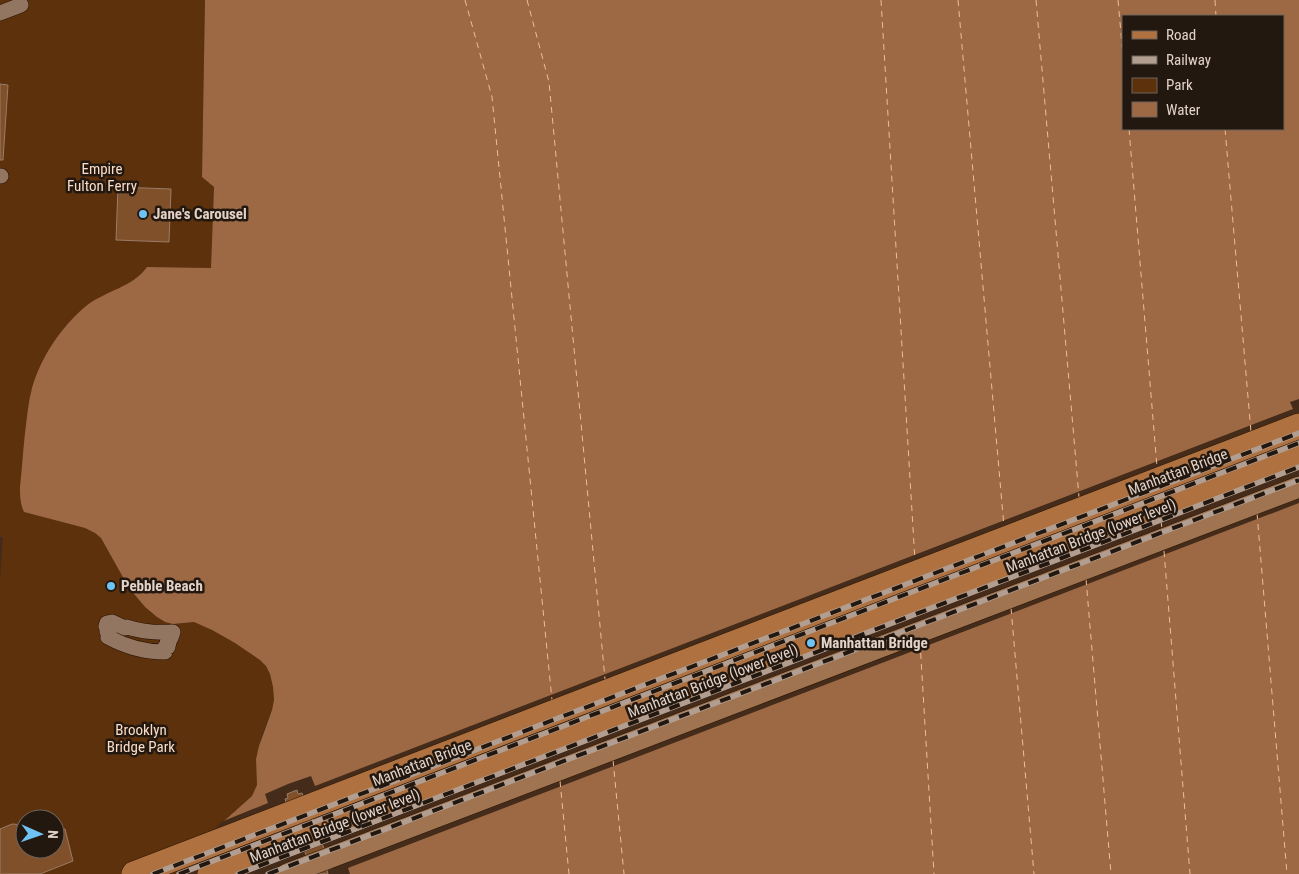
<svg xmlns="http://www.w3.org/2000/svg" width="1299" height="874" font-family="'Roboto Condensed',sans-serif">
<style>
.green{fill:#5c310c;fill-rule:evenodd}
.water{fill:#9c6944;fill-rule:evenodd}
.pier{fill:#452c1a}
.lines{fill:none;stroke-linecap:round;stroke-linejoin:round}
.ferry{stroke:#f7ba8f;stroke-width:1;stroke-dasharray:6 5;stroke-linecap:butt}
.building{fill:#80502a;stroke:#997c68}
.street-casing{stroke:#2a1403;stroke-width:16}
.secondary-casing{stroke:#2a1403;stroke-width:22}
.primary-casing{stroke:#2a1403;stroke-width:26}
.street{stroke:#927662;stroke-width:15}
.secondary{stroke:#a07450;stroke-width:21}
.primary{stroke:#ae713f;stroke-width:25}
.rail-casing{stroke:#b19e91;stroke-width:5.5}
.rail{stroke:#231810;stroke-width:4;stroke-dasharray:11;stroke-linecap:butt}
.poi-dot{fill:#6fc2f4;stroke:#231810;stroke-width:2}
.labels{text-anchor:middle;stroke-width:5;stroke-linejoin:round;paint-order:stroke}
.park-label{font-size:15px;fill:#fadbc5;stroke:#231810}
.poi-label{font-size:15px;font-weight:bold;fill:#e2d2c7;stroke:#231810;text-anchor:start}
.street-label{font-size:15px;fill:#e2d2c7;stroke:#231810}
</style>
<rect width="100%" height="100%" fill="#452c1a"/>
<!-- green -->
<path class="green" d="M0,0H205L202,177L214,187L211,268L147,267L137,278L123,286L65,326L53,343L44,361L20,487C20,496 20,503 24,512L85,528L95,533L101,538L129,588L145,607L157,617L165,622L173,624L194,622L212,630L235,643L260,660L266,666L270,674L273,687L274,700L272,710L263,732L256,759L257,785L252,796L224,821L188,874H0V580L3,537H0V160H3L8,85L0,84ZM25,819H55V849H25Z"/>
<!-- water -->
<path class="water" d="M205,0H1299V874H188L224,821L252,796L257,785L256,759L259,746L272,710L274,700L273,687L270,674L266,666L260,660L235,643L212,630L194,622L173,624L165,622L157,617L145,607L129,588L101,538L95,533L85,528L24,512C20,503 20,496 20,487C22,469 23,451 25,433C27,418 28,403 32,388C41,357 61,327 86,306C105,291 133,287 147,267L211,268L214,187L202,177ZM1123,16H1283V129H1123Z"/>
<!-- pier -->
<polygon class="pier" points="1299,399 1299,503 348,868 350,874 186,874 200,847 221,822 268,803 265,794 288,784 311,776 315,786 1293,409 1290,402"/>
<g class="lines">
<!-- ferry -->
<g class="ferry">
<polyline points="465,0 492,97 552,700"/>
<polyline points="527,0 549,82 605,679"/>
<polyline points="881,0 915,561"/>
<polyline points="958,0 1004,527"/>
<polyline points="1036,0 1079,497"/>
<polyline points="1118,0 1123,56"/>
<polyline points="1215,0 1216,16"/>
<polyline points="1129,129 1157,467"/>
<polyline points="1225,129 1251,432"/>
<polyline points="1257,513 1287,874"/>
<polyline points="1161,521 1162,529"/>
<polyline points="1164,551 1190,874"/>
<polyline points="1086,579 1111,874"/>
<polyline points="1011,608 1034,874"/>
<polyline points="920,642 934,874"/>
<polyline points="613,760 624,874"/>
<polyline points="560,781 569,874"/>
</g>
</g>
<!-- building -->
<g class="building">
<polygon points="0,84 8,85 3,160 0,160"/>
<polygon points="118,187 171,189 169,242 116,240"/>
<polygon points="297,790 298,794 302,793 313,820 311,821 319,842 321,841 332,868 327,870 328,874 319,874 306,855 303,847 305,847 297,827 296,828 288,808 285,799 288,798 287,794"/>
<polygon points="12,824 25,825 25,849 55,849 55,828 65,829 73,861 40,874 0,874 0,829"/>
</g>
<g class="lines">
<!-- street casing -->
<g class="street-casing">
<g id="street">
<polyline points="0,13 21,5"/>
<polyline points="0,176 1,176"/>
<path d="M112,622L125,628L127,627C142,632 157,633 173,632L171,638L169,639V643H167L168,647H165V652C145,652 126,647 108,637L109,633L107,631L108,628L106,626L107,623Z"/>
</g>
</g>
<!-- secondary casing -->
<g class="secondary-casing">
<polyline id="secondary" points="287,874 1299,487"/>
</g>
<!-- primary casing -->
<g class="primary-casing">
<g id="primary">
<polyline points="134,874 1299,426"/>
<polyline points="210,874 1299,456"/>
</g>
</g>
<!-- street -->
<use href="#street" class="street"/>
<!-- secondary -->
<use href="#secondary" class="secondary"/>
<!-- primary -->
<use href="#primary" class="primary"/>
<!-- rail casing -->
<g class="rail-casing">
<g id="rail">
<polyline points="153,874 1299,433"/>
<polyline points="179,874 1299,443"/>
<polyline points="238,874 1299,467"/>
<polyline points="268,874 1299,480"/>
</g>
</g>
<!-- rail -->
<use href="#rail" class="rail"/>
</g>
<!-- markers -->
<g class="poi-dot">
<circle cx="143" cy="214" r="5"/>
<circle cx="111" cy="586" r="5"/>
<circle cx="811" cy="643" r="5"/>
</g>
<g class="labels">
<!-- park labels -->
<g class="park-label">
<text x="102" y="174">Empire<tspan x="102" dy="17">Fulton Ferry</tspan></text>
<text x="141" y="735">Brooklyn<tspan x="141" dy="17">Bridge Park</tspan></text>
</g>
<!-- poi labels -->
<g class="poi-label">
<text x="153" y="219">Jane's Carousel</text>
<text x="121" y="591">Pebble Beach</text>
<text x="821" y="648">Manhattan Bridge</text>
</g>
<!-- street labels -->
<g class="street-label">
<text transform="translate(1178 472) rotate(-21)" y="5">Manhattan Bridge</text>
<text transform="translate(1091 536) rotate(-21)" y="5">Manhattan Bridge (lower level)</text>
<text transform="translate(713 681) rotate(-21)" y="5">Manhattan Bridge (lower level)</text>
<text transform="translate(422 763) rotate(-21)" y="5">Manhattan Bridge</text>
<text transform="translate(335 826) rotate(-21)" y="5">Manhattan Bridge (lower level)</text>
</g>
</g>
<!-- legend -->
<rect x="1122" y="15" width="162" height="115" fill="#231810" stroke="#6f6259"/>
<rect x="1132" y="31" width="25" height="8" fill="#ae713f" stroke="#6f6259"/>
<text x="1166" y="40" font-size="15" fill="#e2d2c7">Road</text>
<rect x="1132" y="56" width="25" height="8" fill="#b19e91" stroke="#6f6259"/>
<text x="1166" y="65" font-size="15" fill="#e2d2c7">Railway</text>
<rect x="1132" y="78" width="25" height="15" fill="#5c310c" stroke="#6f6259"/>
<text x="1166" y="90" font-size="15" fill="#e2d2c7">Park</text>
<rect x="1132" y="102" width="25" height="15" fill="#9c6944" stroke="#6f6259"/>
<text x="1166" y="115" font-size="15" fill="#e2d2c7">Water</text>
<!-- north arrow -->
<g transform="translate(40 834) rotate(92)"><circle r="24" fill="#231810" stroke="#6f6259"/>
<path d="M0-4L9 19L0 12L-9 19Z" fill="#6fc2f4"/>
<text y="-8" font-size="14" font-weight="bold" text-anchor="middle" fill="#e2d2c7">N</text>
</g>
</svg>
